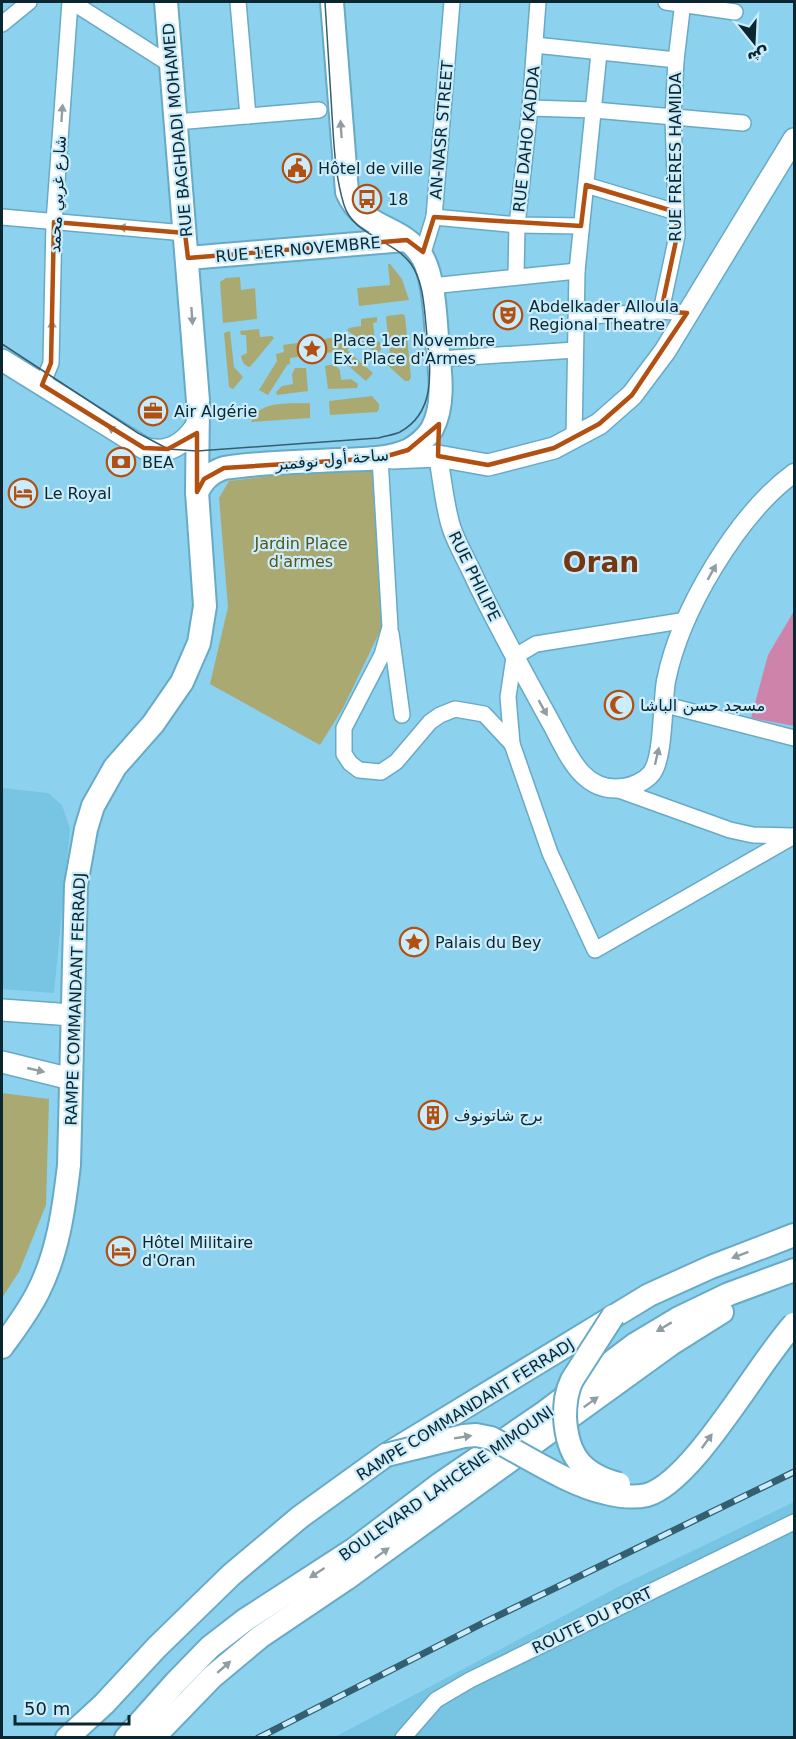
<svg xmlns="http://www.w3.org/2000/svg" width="796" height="1739" font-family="'DejaVu Sans','Noto Naskh Arabic',sans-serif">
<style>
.built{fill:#77c4e3}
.green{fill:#aba972}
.water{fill:#ce83ab}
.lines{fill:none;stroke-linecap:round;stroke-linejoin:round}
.minor-casing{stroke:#67aac6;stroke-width:18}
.tertiary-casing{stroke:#67aac6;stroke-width:21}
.secondary-casing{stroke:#67aac6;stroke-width:24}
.primary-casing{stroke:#67aac6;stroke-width:26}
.minor{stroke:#fff;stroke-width:15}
.tertiary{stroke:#fff;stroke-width:18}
.secondary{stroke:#fff;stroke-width:21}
.primary{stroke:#fff;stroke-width:22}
.tram{stroke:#345f70;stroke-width:1.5}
.rail-casing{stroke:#345f70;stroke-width:7}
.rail{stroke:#cbecfb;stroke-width:4.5;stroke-dasharray:14;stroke-linecap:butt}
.primary-bridge-casing{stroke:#67aac6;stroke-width:26;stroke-linecap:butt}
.primary-bridge{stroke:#fff;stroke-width:22}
.oneway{fill:#909da2}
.marked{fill:none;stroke:#b25012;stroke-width:4.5;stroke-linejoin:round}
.labels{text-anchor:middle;stroke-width:4.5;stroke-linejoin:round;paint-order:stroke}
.street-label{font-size:16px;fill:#092631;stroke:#cbecfb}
.poi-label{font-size:16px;fill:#092631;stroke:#cbecfb;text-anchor:start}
.park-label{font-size:16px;fill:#575415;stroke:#cbecfb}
.town-label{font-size:28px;font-weight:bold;fill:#753612;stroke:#cbecfb}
</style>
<rect width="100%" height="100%" fill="#8cd1ee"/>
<!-- built -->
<g class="built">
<polygon points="2,788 48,793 62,805 70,829 54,993 2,989"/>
<polygon points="794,1502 794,1737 333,1738 622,1585"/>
</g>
<!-- green -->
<g class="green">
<polygon points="388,264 390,264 402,279 409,300 359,306 357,288 390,285"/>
<polygon points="240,277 241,290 255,288 257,319 223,323 220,282 226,278"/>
<polygon points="403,314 405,316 411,377 409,381 405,381 385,363 390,355 386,318 387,316"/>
<polygon points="377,317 377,322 373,323 375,341 380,342 381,350 377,354 347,330 349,328 361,326 361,319"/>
<path d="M259,329L260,337L272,336L274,338L250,367C244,366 242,361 241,356L247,353L246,335H241L240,331Z"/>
<polygon points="230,331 234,367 243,377 233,389 229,387 224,333"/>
<polygon points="338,337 339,344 347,343 348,351 373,373 366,381 339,358 336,358 335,352 290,358 290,364 287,365 268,395 259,390 277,361 276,354 284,352 283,345"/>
<polygon points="334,364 340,370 341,380 351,379 358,384 357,388 328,389 325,366"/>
<polygon points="295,368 306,368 308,391 277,395 276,392 282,386 293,384 292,374"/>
<polygon points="372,396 379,404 379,409 377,412 330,415 329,401"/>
<path d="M308,403L310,404V418L251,422C259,400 288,404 308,403Z"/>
<polygon points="373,464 383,625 343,708 320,745 210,684 228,607 219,498 229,481"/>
<polygon points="2,1093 49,1099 46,1205 19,1272 2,1298"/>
</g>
<!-- water -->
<polygon class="water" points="794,611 794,726 751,718 768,655"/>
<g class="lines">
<!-- minor casing -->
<g class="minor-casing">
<g id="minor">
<polyline points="72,2 171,65"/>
<polyline points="238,2 248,116"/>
<polyline points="666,2 735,12"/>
<polyline points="2,24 29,2"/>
<polyline points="535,45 676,60"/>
<polyline points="530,108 594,110 743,123"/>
<polyline points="176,122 319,110"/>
<polyline points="586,185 676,212"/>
<polyline points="2,217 185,233"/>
<polyline points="434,217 517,225 581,226"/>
<polyline points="422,256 434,217 452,2"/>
<polyline points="516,276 517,225 530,108 538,2"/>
<polyline points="431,286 577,271"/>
<polyline points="661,311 677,236 673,118 676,60 683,2"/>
<polyline points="577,317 661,311 687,313"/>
<polyline points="439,359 575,350"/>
<polyline points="42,385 51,363 54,222 70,2"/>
<polyline points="574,438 577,271 599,53"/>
<polyline points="380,458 390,627 382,655 344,728 344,754 350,763 359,770 381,772 396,762 430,722 440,715 455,709 484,714 512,744 550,853 595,950 794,836"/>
<polyline points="391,633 402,715"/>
<polyline points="662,704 794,738"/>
<polyline points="512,744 508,697 514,657 536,644 687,620"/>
<polyline points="616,789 730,830 753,835 792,836"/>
<polyline points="403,1738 436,1700 470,1680 794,1522"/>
</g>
</g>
<!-- tertiary casing -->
<g class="tertiary-casing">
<path id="tertiary" d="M438,456C442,478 444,501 450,523C454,538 463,554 470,568C494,620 522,670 550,721C567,751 581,794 623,788C633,787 645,781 651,774C664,759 662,703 666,681C680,611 737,515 794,473"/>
</g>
<!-- secondary casing -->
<g class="secondary-casing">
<g id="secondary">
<path d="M2,360L144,448C168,456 186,443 198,423"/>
<polyline points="392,458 438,456 488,465 554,448 599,424 632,395 665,351 794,139"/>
<polyline points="2,1010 72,1015"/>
<polyline points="2,1062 71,1079"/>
</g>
</g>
<!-- primary casing -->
<g class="primary-casing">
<g id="primary">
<polyline points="188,258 405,240"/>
<path d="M197,492C204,479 210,473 224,468C262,462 300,462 338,460C361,459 387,460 409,450C418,445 427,437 432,429C444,407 441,376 438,353C436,327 435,275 421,255C401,224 364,231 347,192L332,2"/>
<path d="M2,1347C15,1329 28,1312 38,1292C58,1253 64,1208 69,1165L76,885L86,829L93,806L115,767L153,724L182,682L199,643L205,606L197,492L198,401L166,2"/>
<polyline points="67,1738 104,1704 157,1647 231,1575 300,1517 386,1455 649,1295 711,1267 794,1235"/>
<polyline points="126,1738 175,1683 210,1647 245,1620 353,1550 440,1484 545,1412 634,1345 679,1318 729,1294 794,1270"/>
<polyline points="153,1738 212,1677 260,1637 346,1579 671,1344 722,1312"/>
</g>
</g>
<!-- minor -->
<use href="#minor" class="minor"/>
<!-- tertiary -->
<use href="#tertiary" class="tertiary"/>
<!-- secondary -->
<use href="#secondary" class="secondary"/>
<!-- primary -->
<use href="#primary" class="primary"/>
<!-- tram -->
<path class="tram" d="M2,344L138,433L168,449L197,451L378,438C384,436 394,435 400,432C440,410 429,362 426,325C424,305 423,281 411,264C394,240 353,235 344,205C335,176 334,145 332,115C330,77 327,39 325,2"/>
<!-- rail casing -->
<g class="rail-casing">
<polyline id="rail" points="258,1738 483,1623 794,1472"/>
</g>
<!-- rail -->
<use href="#rail" class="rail"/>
<!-- primary-bridge casing -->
<g class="primary-bridge-casing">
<g id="primary-bridge">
<path d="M613,1316L572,1380C566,1392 565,1403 565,1417C567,1455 581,1474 619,1484"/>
<path d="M386,1455L464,1436L476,1435L491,1438C524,1455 571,1486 606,1493C618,1496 634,1498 647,1495C694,1481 758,1363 794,1324"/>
</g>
</g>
<!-- primary-bridge -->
<use href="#primary-bridge" class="primary-bridge"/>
</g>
<!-- one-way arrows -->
<defs><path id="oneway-solid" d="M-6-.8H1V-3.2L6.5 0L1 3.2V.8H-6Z" transform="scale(1.5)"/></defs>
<g class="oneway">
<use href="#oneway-solid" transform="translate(62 113) rotate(-86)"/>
<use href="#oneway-solid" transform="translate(341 129) rotate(-94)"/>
<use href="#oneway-solid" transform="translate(127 228) rotate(-175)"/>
<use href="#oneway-solid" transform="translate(192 316) rotate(86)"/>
<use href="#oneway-solid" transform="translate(52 329) rotate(-89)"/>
<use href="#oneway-solid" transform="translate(115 431) rotate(-148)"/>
<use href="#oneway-solid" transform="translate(712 572) rotate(-61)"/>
<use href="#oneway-solid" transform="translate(543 708) rotate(61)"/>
<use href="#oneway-solid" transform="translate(657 756) rotate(-77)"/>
<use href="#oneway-solid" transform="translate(36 1070) rotate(13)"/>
<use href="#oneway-solid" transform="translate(740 1255) rotate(159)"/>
<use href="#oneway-solid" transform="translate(664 1327) rotate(149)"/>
<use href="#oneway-solid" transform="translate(591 1402) rotate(-36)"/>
<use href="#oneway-solid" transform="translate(463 1437) rotate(-9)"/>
<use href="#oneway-solid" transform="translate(707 1441) rotate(-54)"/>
<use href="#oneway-solid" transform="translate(382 1553) rotate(-36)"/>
<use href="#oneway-solid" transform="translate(317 1573) rotate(147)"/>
<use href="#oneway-solid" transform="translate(224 1667) rotate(-41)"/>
</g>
<!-- marked area -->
<path class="marked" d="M586,185L676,212L677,236L661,311L687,313L632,395L599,424L554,448L488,465L438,456L439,424L408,450L380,458L224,468L204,479L197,492V433L168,449L144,448L42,385L51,363L54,222L185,233L188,258L407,240L423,252L434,217L581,226Z"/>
<!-- icons -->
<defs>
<g id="civic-ring" transform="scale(1.5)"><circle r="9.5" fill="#cbecfb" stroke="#b25012" stroke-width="1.5"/><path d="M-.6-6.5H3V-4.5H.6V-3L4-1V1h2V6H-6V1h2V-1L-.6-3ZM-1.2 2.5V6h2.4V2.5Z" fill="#b25012"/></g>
<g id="bus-ring" transform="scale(1.5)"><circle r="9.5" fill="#cbecfb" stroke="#b25012" stroke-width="1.5"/><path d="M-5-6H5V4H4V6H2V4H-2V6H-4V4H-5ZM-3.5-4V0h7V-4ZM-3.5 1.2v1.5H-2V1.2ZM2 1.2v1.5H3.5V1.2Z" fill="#b25012"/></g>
<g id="theatre-ring" transform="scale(1.5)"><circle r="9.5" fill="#cbecfb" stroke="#b25012" stroke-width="1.5"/><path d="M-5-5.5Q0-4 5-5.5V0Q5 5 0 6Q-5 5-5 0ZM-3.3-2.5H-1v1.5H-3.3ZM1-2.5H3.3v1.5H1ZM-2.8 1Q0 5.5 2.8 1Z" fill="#b25012"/></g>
<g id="sight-ring" transform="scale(1.5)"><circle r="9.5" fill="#cbecfb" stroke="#b25012" stroke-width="1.5"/><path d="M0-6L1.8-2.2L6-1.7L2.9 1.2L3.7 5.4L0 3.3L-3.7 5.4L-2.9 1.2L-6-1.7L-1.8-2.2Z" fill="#b25012"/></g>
<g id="office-ring" transform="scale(1.5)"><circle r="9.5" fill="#cbecfb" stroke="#b25012" stroke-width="1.5"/><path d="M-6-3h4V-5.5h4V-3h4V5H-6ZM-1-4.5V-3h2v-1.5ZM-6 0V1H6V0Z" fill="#b25012"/></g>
<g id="bank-ring" transform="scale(1.5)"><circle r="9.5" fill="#cbecfb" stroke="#b25012" stroke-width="1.5"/><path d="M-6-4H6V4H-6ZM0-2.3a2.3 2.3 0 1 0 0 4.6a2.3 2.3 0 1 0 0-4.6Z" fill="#b25012"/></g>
<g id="hotel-ring" transform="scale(1.5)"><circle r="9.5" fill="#cbecfb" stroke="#b25012" stroke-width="1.5"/><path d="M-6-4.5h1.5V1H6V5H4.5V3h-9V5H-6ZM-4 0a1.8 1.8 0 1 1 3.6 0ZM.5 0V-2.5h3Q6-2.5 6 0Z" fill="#b25012"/></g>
<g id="mosque-ring" transform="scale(1.5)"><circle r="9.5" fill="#cbecfb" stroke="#b25012" stroke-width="1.5"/><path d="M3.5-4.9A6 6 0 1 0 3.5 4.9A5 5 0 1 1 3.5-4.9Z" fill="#b25012"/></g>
<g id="building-ring" transform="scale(1.5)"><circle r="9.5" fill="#cbecfb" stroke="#b25012" stroke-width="1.5"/><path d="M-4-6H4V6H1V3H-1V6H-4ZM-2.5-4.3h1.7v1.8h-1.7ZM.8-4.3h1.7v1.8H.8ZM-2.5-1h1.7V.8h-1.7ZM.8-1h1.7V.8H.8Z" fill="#b25012"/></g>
</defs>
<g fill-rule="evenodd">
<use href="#civic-ring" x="297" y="168"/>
<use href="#bus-ring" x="367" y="199"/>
<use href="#theatre-ring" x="508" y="315"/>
<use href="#sight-ring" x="312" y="349"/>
<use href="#office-ring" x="153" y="411"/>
<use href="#bank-ring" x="121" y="462"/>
<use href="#hotel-ring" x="23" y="493"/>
<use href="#mosque-ring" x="619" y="705"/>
<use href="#sight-ring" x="414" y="942"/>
<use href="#building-ring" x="433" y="1115"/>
<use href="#hotel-ring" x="121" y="1251"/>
</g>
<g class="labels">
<!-- street labels -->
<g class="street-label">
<text transform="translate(177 130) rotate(-95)" y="6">RUE BAGHDADI MOHAMED</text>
<text transform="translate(441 130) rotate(-85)" y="6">AN-NASR STREET</text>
<text transform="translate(526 139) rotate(-84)" y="6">RUE DAHO KADDA</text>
<text transform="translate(675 157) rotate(-90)" y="6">RUE FRÈRES HAMIDA</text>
<text transform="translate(57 194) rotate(-87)" y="6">شارع غربي محمد</text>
<text transform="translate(298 249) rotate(-5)" y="6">RUE 1ER NOVEMBRE</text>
<text transform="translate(332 459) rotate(-5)" y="6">ساحة أول نوفمبر</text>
<text transform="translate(475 576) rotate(64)" y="6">RUE PHILIPE</text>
<text transform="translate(75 999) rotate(-88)" y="6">RAMPE COMMANDANT FERRADJ</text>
<text transform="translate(465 1409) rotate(-32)" y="6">RAMPE COMMANDANT FERRADJ</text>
<text transform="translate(446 1483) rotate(-35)" y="6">BOULEVARD LAHCÈNE MIMOUNI</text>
<text transform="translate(592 1620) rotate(-26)" y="6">ROUTE DU PORT</text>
</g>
<!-- poi labels -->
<g class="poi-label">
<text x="318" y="174">Hôtel de ville</text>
<text x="388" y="205">18</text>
<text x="529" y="312">Abdelkader Alloula<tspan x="529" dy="18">Regional Theatre</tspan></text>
<text x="333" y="346">Place 1er Novembre<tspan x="333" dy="18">Ex. Place d'Armes</tspan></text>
<text x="174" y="417">Air Algérie</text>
<text x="142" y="468">BEA</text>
<text x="44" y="499">Le Royal</text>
<text x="640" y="711">مسجد حسن الباشا</text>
<text x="435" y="948">Palais du Bey</text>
<text x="454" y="1121">برج شاتونوف</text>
<text x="142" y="1248">Hôtel Militaire<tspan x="142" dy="18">d'Oran</tspan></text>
</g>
<!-- park labels -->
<g class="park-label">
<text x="301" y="549">Jardin Place<tspan x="301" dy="18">d'armes</tspan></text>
</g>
<!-- town labels -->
<g class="town-label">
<text x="601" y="572">Oran</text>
</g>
</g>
<!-- border -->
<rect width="796" height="1739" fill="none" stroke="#092631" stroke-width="6"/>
<!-- north arrow -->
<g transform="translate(754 42) rotate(162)" stroke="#cbecfb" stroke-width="4.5" paint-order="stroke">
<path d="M0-4.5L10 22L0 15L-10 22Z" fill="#092631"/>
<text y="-9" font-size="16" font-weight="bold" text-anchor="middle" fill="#092631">ش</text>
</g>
<!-- scale -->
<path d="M15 1715v9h114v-9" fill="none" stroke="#092631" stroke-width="3"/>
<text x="24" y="1715" font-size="18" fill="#092631" stroke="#cbecfb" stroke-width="4.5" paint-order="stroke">50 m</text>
</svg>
